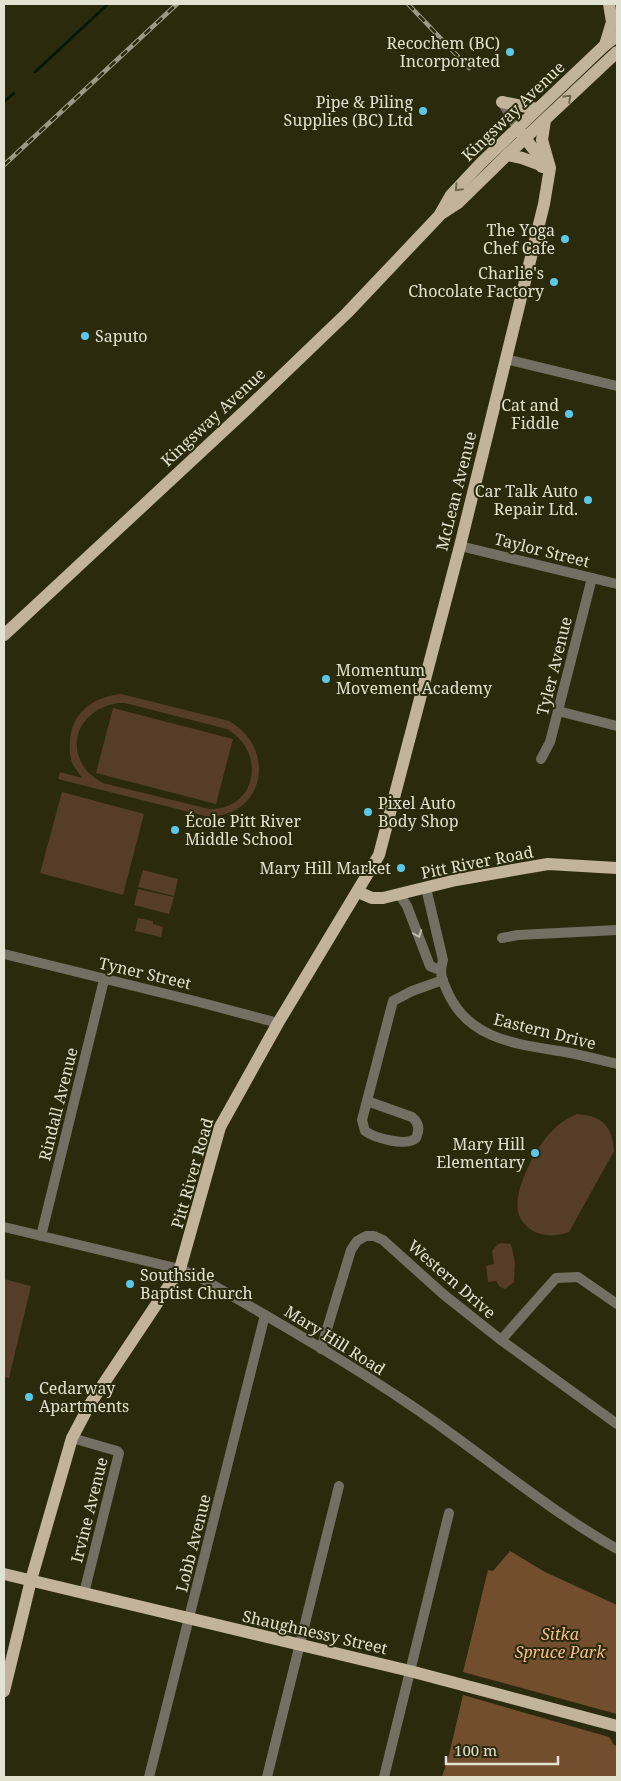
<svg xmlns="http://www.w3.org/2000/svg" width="621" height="1781" font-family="'Noto Serif',serif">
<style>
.green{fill:#553d29;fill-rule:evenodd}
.forest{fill:#724e2f}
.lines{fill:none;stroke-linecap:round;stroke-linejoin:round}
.stream{stroke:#001805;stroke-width:2.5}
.minor{stroke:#756e62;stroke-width:10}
.major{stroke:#c1b49b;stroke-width:12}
.rail-casing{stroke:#9b9a85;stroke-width:4.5}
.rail{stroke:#2b2a0d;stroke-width:2.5;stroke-dasharray:8;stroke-linecap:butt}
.oneway{stroke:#6e684d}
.oneway2{stroke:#c1bfb0}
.poi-dot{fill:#5bc8e7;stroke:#2b2a0d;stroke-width:2}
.labels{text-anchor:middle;stroke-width:4;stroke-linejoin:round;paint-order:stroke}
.poi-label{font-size:16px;fill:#e2e2d1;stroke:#2b2a0d;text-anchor:end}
.street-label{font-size:16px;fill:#e2e2d1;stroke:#2b2a0d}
.park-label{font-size:16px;font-style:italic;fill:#f8bd8a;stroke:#2b2a0d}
</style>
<rect width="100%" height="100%" fill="#2b2a0d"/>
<!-- green -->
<g class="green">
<path d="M121,694L229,721C280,750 262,821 205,816L58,779L60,772L82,778C79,774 76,769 73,765C70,758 69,749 70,742C71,713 93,697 121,694ZM118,703H125L227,729C267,752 257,810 209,809L103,783C61,761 72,710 118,703Z"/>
<polygon points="113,708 233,739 216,804 96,773"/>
<polygon points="62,792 144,814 123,895 40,873"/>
<polygon points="143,870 178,879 174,896 138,887"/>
<polygon points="138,889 174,897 169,914 134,905"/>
<polygon points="138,918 153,921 153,924 163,927 161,937 135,931"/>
<path d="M577,1114C603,1116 612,1126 614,1151L569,1232C557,1236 547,1237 535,1232C528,1228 522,1223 519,1215C511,1193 536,1146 552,1131C560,1123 567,1118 577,1114Z"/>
<polygon points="501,1243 511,1244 515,1263 514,1282 505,1289 500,1287 496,1281 488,1282 486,1266 494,1264 492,1251 497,1245"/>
<polygon points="4,1279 31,1286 9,1378 4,1377"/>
</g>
<!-- forest -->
<g class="forest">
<polygon points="510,1551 545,1572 617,1605 617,1714 463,1672 488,1570 493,1571"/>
<polygon points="463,1695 609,1737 614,1745 617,1746 617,1777 442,1777 449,1755"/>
</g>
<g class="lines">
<!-- stream -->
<g class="stream">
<polyline points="35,72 108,4"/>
<polyline points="4,102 14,93"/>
</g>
<!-- minor -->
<g class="minor">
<polyline points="502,102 517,127"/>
<polyline points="505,359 617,386"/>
<polyline points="460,546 617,584"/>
<polyline points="558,711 617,726"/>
<polyline points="541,759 550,742 592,578"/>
<path d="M426,888L443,960C439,974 442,980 448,993C470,1041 519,1044 565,1052C582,1055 600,1060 617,1064"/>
<polyline points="399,894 407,906 430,966 440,970"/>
<polyline points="502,938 518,935 617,930"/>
<polyline points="4,954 195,1001 278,1023"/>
<path d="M367,1101L412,1117C419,1123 420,1130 416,1138C406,1147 375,1138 365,1131L362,1120L393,1001L412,991L443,980"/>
<path d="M4,1227L180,1269L201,1278C272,1319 344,1360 412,1406C481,1453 545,1508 617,1549"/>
<polyline points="41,1236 104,980"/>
<polyline points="501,1340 556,1278 578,1277 617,1304"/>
<polyline points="321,1349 351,1250 357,1241 366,1236 374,1236 383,1240 443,1294 501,1340 617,1424"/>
<polyline points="72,1438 117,1451 119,1453 84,1593"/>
<polyline points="149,1777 265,1315"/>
<polyline points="267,1777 339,1486"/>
<polyline points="384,1777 449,1513"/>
</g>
<!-- major -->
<g class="major">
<polyline points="605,45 612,22 609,4"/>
<polyline points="502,102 537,109"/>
<polyline points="521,133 535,151 542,167"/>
<polyline points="507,155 522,158 541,165"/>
<polyline points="441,214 458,203 507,155 617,52"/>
<polyline points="4,635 247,409 347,313 439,216 451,195 481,163 605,45 617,36"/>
<polyline points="358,892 372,898 383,898 456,880 548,864 617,868"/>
<polyline points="4,1574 410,1671 617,1726"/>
<polyline points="4,1691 31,1580 72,1438 90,1404 180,1269 220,1127 278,1023 379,855 460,546 544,204 550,168 542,140 545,120"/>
</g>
<!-- rail casing -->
<g class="rail-casing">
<g id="rail">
<polyline points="408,4 469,68"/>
<polyline points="4,165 177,4"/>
</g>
</g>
<!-- rail -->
<use href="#rail" class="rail"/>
</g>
<!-- one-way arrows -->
<defs><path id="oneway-chevron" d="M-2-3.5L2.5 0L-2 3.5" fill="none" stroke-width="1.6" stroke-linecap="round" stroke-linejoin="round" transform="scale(1.25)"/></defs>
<g class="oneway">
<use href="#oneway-chevron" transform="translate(568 98) rotate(-44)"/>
<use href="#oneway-chevron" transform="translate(458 188) rotate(133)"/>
</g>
<use class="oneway2" href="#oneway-chevron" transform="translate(418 934) rotate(69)"/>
<!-- markers -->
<g class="poi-dot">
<circle cx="510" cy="52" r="5"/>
<circle cx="423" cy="111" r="5"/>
<circle cx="565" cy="239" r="5"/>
<circle cx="554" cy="282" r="5"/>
<circle cx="85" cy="336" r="5"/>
<circle cx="569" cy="414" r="5"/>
<circle cx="588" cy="500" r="5"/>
<circle cx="326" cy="679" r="5"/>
<circle cx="368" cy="812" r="5"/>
<circle cx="175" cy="830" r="5"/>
<circle cx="401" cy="868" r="5"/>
<circle cx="535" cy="1153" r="5"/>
<circle cx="130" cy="1284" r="5"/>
<circle cx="29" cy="1397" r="5"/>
</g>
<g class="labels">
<!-- poi labels -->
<g class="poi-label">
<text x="500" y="49">Recochem (BC)<tspan x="500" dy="18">Incorporated</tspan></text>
<text x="413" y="108">Pipe &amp; Piling<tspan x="413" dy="18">Supplies (BC) Ltd</tspan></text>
<text x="555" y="236">The Yoga<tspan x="555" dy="18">Chef Cafe</tspan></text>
<text x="544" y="279">Charlie's<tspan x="544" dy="18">Chocolate Factory</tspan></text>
<text x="95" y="342" text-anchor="start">Saputo</text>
<text x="559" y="411">Cat and<tspan x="559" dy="18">Fiddle</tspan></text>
<text x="578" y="497">Car Talk Auto<tspan x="578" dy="18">Repair Ltd.</tspan></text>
<text x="336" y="676" text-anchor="start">Momentum<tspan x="336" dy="18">Movement Academy</tspan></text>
<text x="378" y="809" text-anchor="start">Pixel Auto<tspan x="378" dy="18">Body Shop</tspan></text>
<text x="185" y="827" text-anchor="start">École Pitt River<tspan x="185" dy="18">Middle School</tspan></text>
<text x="391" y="874">Mary Hill Market</text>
<text x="525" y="1150">Mary Hill<tspan x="525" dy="18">Elementary</tspan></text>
<text x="140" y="1281" text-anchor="start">Southside<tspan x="140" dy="18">Baptist Church</tspan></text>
<text x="39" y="1394" text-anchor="start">Cedarway<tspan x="39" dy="18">Apartments</tspan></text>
</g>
<!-- street labels -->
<g class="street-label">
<text transform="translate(513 111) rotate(-44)" y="6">Kingsway Avenue</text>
<text transform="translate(213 417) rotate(-43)" y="6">Kingsway Avenue</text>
<text transform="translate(456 491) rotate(-76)" y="6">McLean Avenue</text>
<text transform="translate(542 550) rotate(14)" y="6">Taylor Street</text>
<text transform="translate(554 666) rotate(-76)" y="6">Tyler Avenue</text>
<text transform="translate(477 862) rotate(-11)" y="6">Pitt River Road</text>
<text transform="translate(145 973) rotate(13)" y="6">Tyner Street</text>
<text transform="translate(545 1031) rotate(14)" y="6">Eastern Drive</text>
<text transform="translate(58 1104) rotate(-76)" y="6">Rindall Avenue</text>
<text transform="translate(192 1173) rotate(-74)" y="6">Pitt River Road</text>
<text transform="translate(452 1279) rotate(41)" y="6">Western Drive</text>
<text transform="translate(335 1340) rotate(32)" y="6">Mary Hill Road</text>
<text transform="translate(89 1510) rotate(-76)" y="6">Irvine Avenue</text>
<text transform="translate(193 1543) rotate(-76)" y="6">Lobb Avenue</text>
<text transform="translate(315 1632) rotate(13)" y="6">Shaughnessy Street</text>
</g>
<!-- park labels -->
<g class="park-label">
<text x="560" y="1640">Sitka<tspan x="560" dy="18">Spruce Park</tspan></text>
</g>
</g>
<!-- border -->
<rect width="621" height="1781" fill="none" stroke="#e2e2d1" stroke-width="10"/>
<!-- scale -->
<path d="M446 1756v8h112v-8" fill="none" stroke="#e2e2d1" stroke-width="2.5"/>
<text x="454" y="1756" font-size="15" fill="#e2e2d1" stroke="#2b2a0d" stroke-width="4" paint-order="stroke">100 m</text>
</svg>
